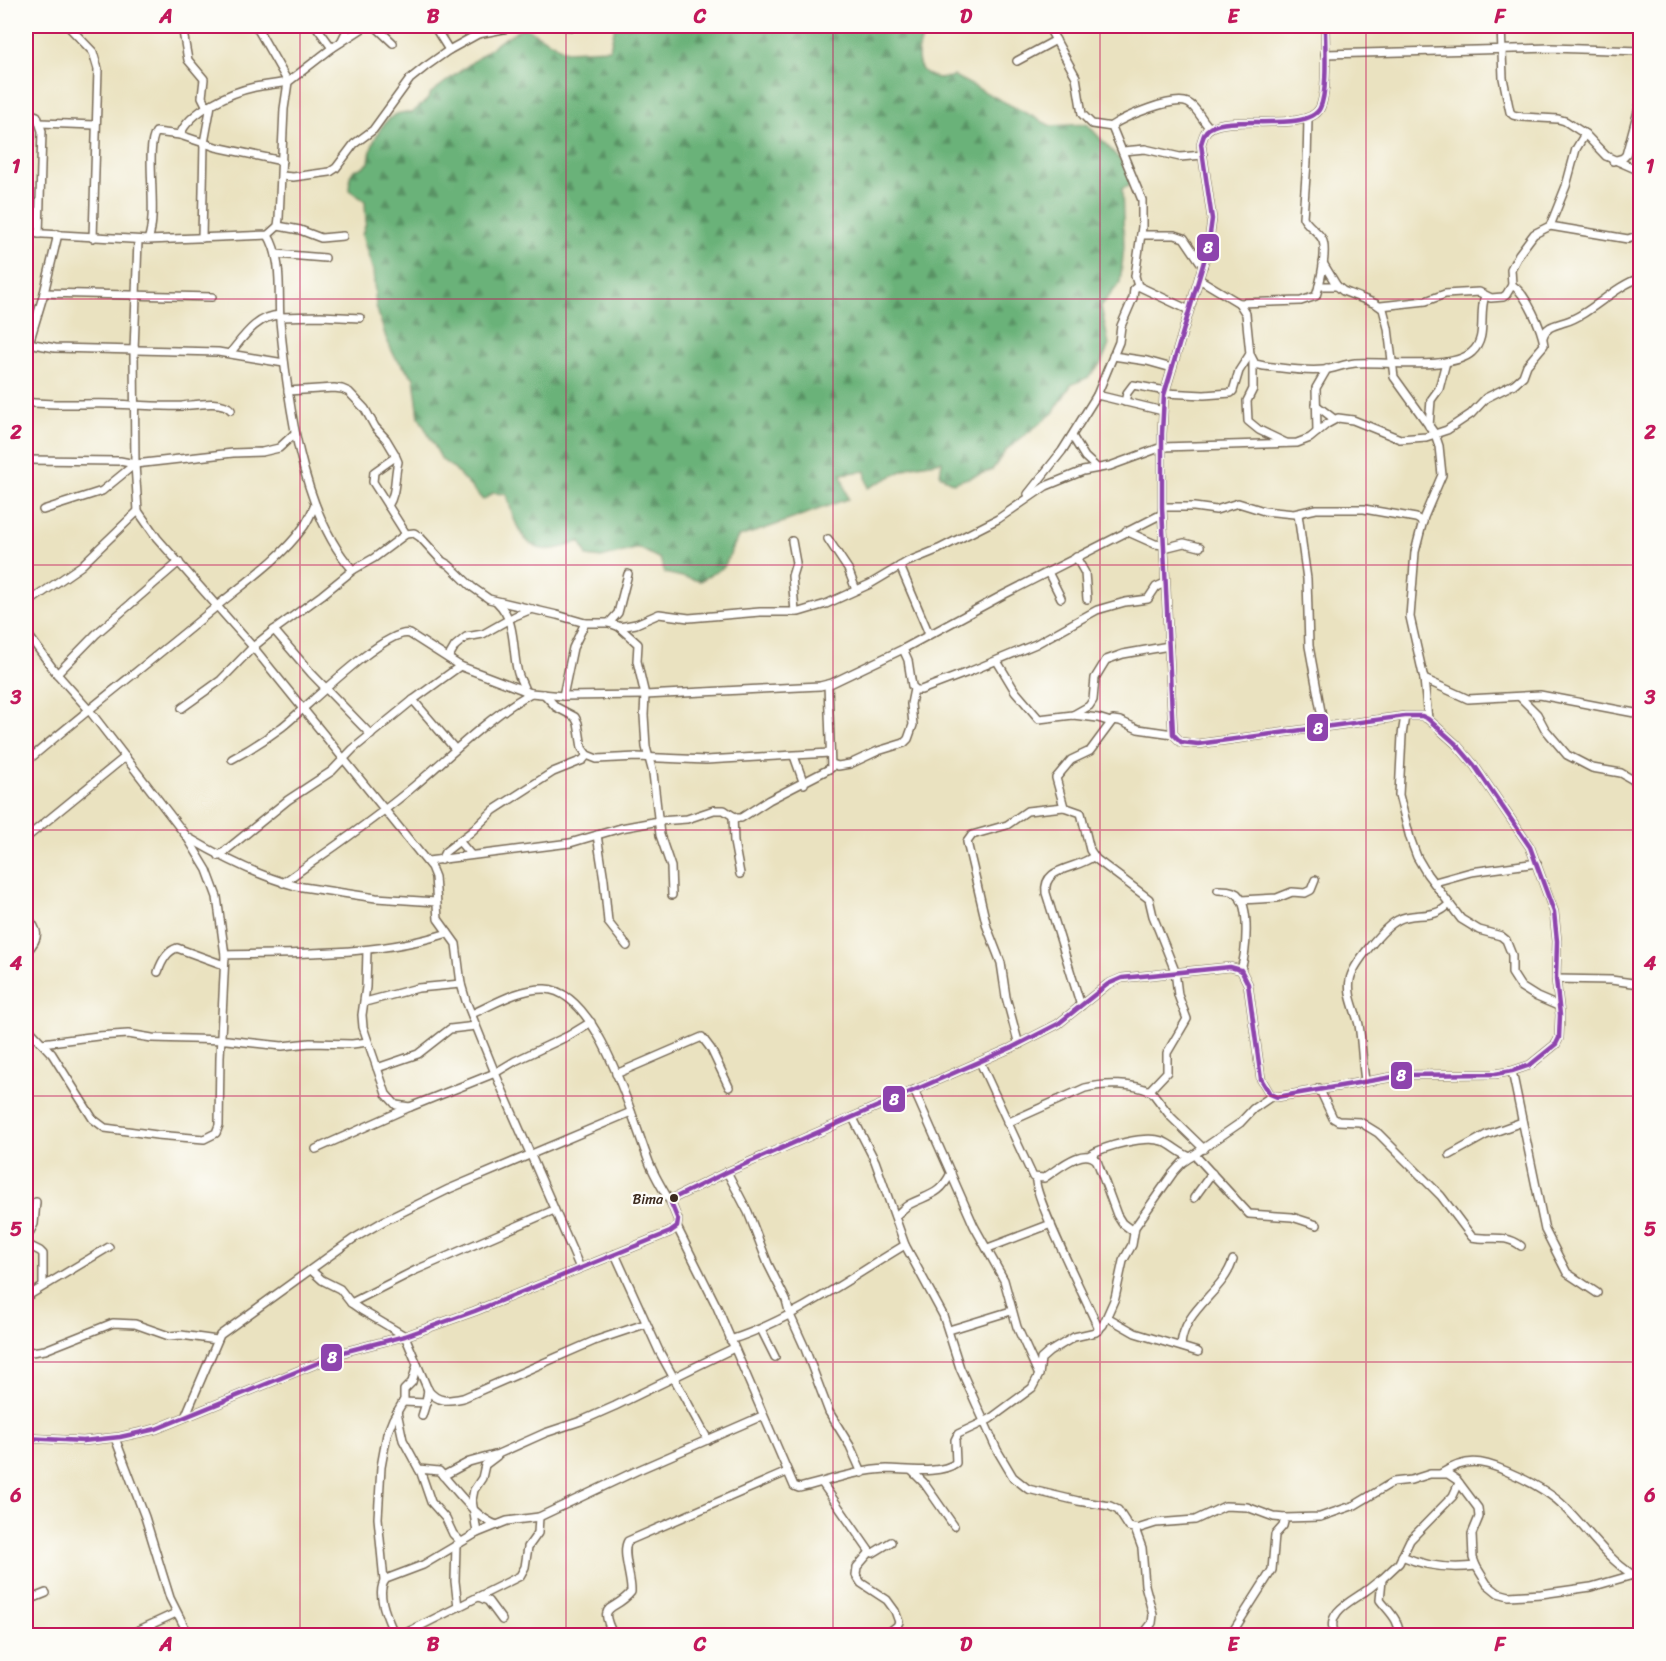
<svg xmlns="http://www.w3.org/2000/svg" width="1666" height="1661" font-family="Sriracha,sans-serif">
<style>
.forest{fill:url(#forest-firs);stroke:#526e4c;stroke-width:1.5}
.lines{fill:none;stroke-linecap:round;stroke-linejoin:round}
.minor-casing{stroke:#786a57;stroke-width:10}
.minor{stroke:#fff;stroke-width:7}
.bus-1-casing{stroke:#fdfcf7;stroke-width:9}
.bus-1{stroke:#8e44ad;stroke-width:4.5}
.grid{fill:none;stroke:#c2185b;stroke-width:1.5;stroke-opacity:0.55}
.bus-dot{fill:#3b2a1e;stroke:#fdfcf7;stroke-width:2}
.labels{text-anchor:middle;stroke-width:5;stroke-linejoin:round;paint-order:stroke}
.bus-label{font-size:14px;fill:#3b2a1e;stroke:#fdfcf7;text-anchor:end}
.line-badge{stroke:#fdfcf7;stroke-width:2}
.badge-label{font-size:16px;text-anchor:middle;font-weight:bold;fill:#fff}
.neatline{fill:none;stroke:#c2185b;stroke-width:2}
.grid-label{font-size:20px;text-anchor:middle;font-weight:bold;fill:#c2185b}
</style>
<defs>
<pattern id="forest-firs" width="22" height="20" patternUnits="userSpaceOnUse" patternTransform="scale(1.5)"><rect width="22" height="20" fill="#6ab279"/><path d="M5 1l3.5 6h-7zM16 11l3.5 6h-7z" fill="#589163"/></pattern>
</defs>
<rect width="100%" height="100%" fill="#fdfcf7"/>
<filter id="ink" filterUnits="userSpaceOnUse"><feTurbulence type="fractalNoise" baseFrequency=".0167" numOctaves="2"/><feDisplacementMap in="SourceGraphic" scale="12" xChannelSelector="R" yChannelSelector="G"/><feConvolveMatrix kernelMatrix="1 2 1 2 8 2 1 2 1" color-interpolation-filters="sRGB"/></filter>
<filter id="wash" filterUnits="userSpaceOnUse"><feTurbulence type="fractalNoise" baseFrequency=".008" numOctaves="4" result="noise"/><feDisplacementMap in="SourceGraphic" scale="24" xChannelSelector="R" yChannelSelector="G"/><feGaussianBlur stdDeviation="1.35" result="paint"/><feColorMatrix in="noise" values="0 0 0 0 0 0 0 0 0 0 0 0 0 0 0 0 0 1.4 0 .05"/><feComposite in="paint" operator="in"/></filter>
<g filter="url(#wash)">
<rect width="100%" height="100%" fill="#eae2c0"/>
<!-- forest -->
<path class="forest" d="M615,26H911L923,36C921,42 918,49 918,56C918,77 938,81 954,76L1051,126L1087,124L1122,162L1132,184L1122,189L1124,247L1120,283L1101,306L1109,345L1101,363L1089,377L1071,385L1053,413L1006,450L992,470L953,483L940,475L942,461L912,466L868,488L865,471L841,474L848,499C811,511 775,527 738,537L724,567L700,581L665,573L660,559L639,548L601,558L587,556L580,541C550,554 529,556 515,521C511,512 510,503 506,494L493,493L483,500L453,468L442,460L419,417L414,378L395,357L386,338L376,306L373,271L362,235L366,223L365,201L349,190L350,176L354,170L361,168L369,163C370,146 380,121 397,114C402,112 407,113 412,113L427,100L431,93L502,40L524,27L566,51L610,49Z"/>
</g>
<g filter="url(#ink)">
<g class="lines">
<!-- minor casing -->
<g class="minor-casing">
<g id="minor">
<polyline points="68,26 93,52 98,69 93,238"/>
<polyline points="182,26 188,60 204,79 202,97 207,107"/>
<polyline points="316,26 332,48"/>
<polyline points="375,26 393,43"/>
<polyline points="434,26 449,50"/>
<polyline points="562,26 575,27 584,26"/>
<polyline points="1048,26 1076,77 1082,114 1092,124 1112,127 1142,200 1142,227 1135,276 1138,286 1189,310"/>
<polyline points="1501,26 1503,78 1510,112 1513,115 1522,117 1558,119 1565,121 1585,134 1606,156 1640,171"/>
<polyline points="341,42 349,26"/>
<polyline points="1325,54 1551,48 1640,51"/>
<polyline points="1017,61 1056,40"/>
<polyline points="26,112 37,116 42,131 39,234"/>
<polyline points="40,123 95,125"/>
<path d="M1111,126C1124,117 1173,96 1188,103C1197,107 1202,121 1210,128"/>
<path d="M180,135C189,111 231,92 255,87C266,85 277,84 288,82L256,26"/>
<polyline points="1123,151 1145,149 1180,157 1203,155"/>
<polyline points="1613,161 1623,158 1626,155 1640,104"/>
<polyline points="282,176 293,177 330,172 336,168 354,144 373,130 410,79 425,67 449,50 478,34 519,26"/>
<polyline points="278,226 300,230 321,238 343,236"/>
<polyline points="1550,226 1566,186 1576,149 1585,134"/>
<polyline points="26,233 148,240 268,235 278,226 279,218 284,109 288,82 332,48 366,26"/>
<path d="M268,235C283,260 278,293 280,321C287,396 301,513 353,570"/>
<polyline points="1141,235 1175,235 1184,238 1203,266"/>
<polyline points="202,238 204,143 211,105"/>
<polyline points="138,240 134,351 135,464 138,511 157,538 253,647 431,867 435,877 438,919 456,944 461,984 466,1001 495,1073 580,1268"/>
<path d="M148,240C159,212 144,150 156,132L180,135L216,147L282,161"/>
<polyline points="276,254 325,258"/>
<polyline points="1323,263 1337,286 1343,291 1376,304 1383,309 1388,328 1394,377 1435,434 1439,446 1442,475 1424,517 1415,552 1410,617 1424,679 1428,719"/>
<path d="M1199,279L1239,303L1301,301L1316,296C1320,284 1328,249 1322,239C1317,230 1307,226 1303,217L1307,162L1308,118"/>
<polyline points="1319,286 1337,286"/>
<polyline points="44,293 212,297"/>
<path d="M1239,303L1246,314L1250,354L1255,364L1264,366C1283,368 1304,372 1323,370C1334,369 1344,364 1355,363C1383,361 1452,371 1472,352C1488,338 1478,314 1485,296"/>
<polyline points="1381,306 1426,301 1445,294 1479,292 1491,298 1503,297 1506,295 1512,285 1511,269 1519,254 1534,234 1550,226 1628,239 1637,236 1640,228"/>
<polyline points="280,317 321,316 360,318"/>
<path d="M1543,337C1546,326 1556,325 1565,322C1591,314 1613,287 1640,278"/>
<polyline points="28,343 55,348 218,352 284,363"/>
<path d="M231,352C244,336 257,316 280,315"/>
<polyline points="26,353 44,293 58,234"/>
<polyline points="1113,356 1147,361 1172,368"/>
<polyline points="1253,361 1253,389 1247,401 1248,421 1259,430 1286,443"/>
<polyline points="288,391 334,388 342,389 349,392 365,409 375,427 386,439 395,454 394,458 374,472 373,482 406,534"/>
<polyline points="1165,393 1204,395 1231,393 1233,391 1239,371 1250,354"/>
<polyline points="1097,395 1163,411"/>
<path d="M26,402C55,406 84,403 113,404C136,405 159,407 182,406C195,405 222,399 231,410"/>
<polyline points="1125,402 1127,393 1133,385 1166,391"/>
<polyline points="1316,405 1334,419"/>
<polyline points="1429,426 1431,400 1439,389 1446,362"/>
<polyline points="1317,432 1316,388 1327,369"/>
<polyline points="1072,436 1085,457 1097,468"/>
<polyline points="26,460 120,461 135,464"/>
<polyline points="1028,494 1062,451 1097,395 1119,342 1121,326 1133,298 1134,289 1138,286"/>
<path d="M388,506C397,492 394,477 398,462L395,455"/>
<polyline points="1162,507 1194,507 1216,510 1238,503 1264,511 1294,514 1316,509 1364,509 1416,518 1423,522"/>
<polyline points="43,510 102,491 135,464 233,453 262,452 279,448 294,434"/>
<polyline points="1298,514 1307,579 1309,646 1324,728"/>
<polyline points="1126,531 1155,544 1163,545"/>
<polyline points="828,539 848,569 856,590"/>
<polyline points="792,541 796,563 792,576 795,612"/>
<polyline points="1164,548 1184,543 1200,547"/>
<polyline points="1076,557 1085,573 1087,599"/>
<polyline points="900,566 929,634"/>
<polyline points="1048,572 1061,598"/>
<path d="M497,602C516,620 512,646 517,669C518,677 523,683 525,691"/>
<polyline points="26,604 81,566 138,511"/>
<polyline points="609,623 618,613 628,574"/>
<polyline points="618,626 638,644 637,661 645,695 644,715 646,747 653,773 660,835 671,867 672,895"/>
<polyline points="274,630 311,673 371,735"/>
<polyline points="26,632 57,674 89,710 187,837 207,870 217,897 225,955 220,1057 219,1125 216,1133 204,1139 157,1135 105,1128 93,1119 52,1054 26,1026"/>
<polyline points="903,649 908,660 912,686 916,690 921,690 971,671 1036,644 1097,610 1125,602 1148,599 1156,587 1165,583"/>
<polyline points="448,658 455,646 466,637 483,634 515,616 532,609"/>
<polyline points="997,661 1015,691 1039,719 1073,715 1098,718 1111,722"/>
<polyline points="57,674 96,634 179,562"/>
<polyline points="1424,679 1468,699 1540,695 1640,714"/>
<polyline points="544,694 556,707 575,717 578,723 582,748 587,755 597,759 637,757 706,760 830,753"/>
<polyline points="563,696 573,648 585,623"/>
<polyline points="1520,697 1537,714 1545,729 1567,755 1592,768 1621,773 1640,784"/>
<polyline points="413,700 455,749"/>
<path d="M182,708L221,680L253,647L274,630L322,595L353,570L374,558L406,534L414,533L420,537L442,561L449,565L472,587L489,599L557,615L585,623H609L620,627L636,624L659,614L689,618L760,612H799L826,604L870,584L907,562L939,549L998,519L1046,486L1083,471L1110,466L1162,447L1297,443L1310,438L1327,424L1338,418L1353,420L1400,439L1426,437L1447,430L1471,414L1486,398L1514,384L1523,376L1527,365L1544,345C1542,329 1526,293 1512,285"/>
<polyline points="1073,715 1089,706 1093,700 1095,678 1106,660 1123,654 1169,646"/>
<polyline points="1405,716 1402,735 1399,795 1410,838 1417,857 1427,874 1461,919 1479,930 1501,936 1506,940 1512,955 1512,973 1521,987 1537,997 1558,1006"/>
<polyline points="794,756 804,784"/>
<path d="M232,759C249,750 266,739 282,727C303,711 387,626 410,634L460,666L531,693L563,696L645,695L820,686L832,683L903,649L1005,594L1162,514"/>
<path d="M26,762C88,709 154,659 217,606C246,582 280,559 302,529C308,522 311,513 315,505"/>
<polyline points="832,764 838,766 850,764 878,751 904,743 908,739 913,725 911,704 914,689"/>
<polyline points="733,816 734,842 740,874"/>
<polyline points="597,835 604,880 608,922 627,946"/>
<polyline points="26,838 125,757"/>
<path d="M189,838C223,858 258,876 296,886L376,898L436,902"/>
<polyline points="459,841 471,855"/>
<polyline points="219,856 288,800 332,771 353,749 413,700 460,666"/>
<polyline points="441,860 445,852 471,832 494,810 553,772 583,760 587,755"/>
<polyline points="428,861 570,843 621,828 659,821 687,819 714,810 724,810 736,818 741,818 769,800 831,768 828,684"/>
<polyline points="1435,882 1471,872 1537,863"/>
<path d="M283,883C326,852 372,822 413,787C451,755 487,718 531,693"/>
<path d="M1218,890C1225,890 1231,890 1237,894C1251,907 1246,953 1241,970"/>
<polyline points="1241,900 1277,898 1292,892 1305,893 1311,890 1315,880"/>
<path d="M26,915C39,931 41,937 26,952"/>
<polyline points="367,950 366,987 362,1015 363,1027 386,1094 396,1105 410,1107"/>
<path d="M225,955C300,953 376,956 448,933"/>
<path d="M158,972C161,963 167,951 177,948L224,965"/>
<polyline points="1556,979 1611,980 1640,984"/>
<polyline points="365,1002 418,988 461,984"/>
<path d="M1081,1006L1046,893C1042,866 1077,870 1094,856"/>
<path d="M472,1014C494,1004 520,988 545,989C599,991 632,1119 649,1162C655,1177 663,1190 671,1203"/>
<polyline points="42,1043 98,1036 128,1034 152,1038 227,1040 282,1046 310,1043 352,1044 368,1042"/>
<polyline points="1019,1045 1006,997 1001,963 987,927 967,842 972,835 1007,825 1027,811 1064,807"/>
<path d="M980,1062L1033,1177L1044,1178C1057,1170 1084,1145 1097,1161L1117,1215L1122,1223L1134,1232"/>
<polyline points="377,1068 418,1054 450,1029 476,1026"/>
<polyline points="1512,1071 1545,1230 1567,1273 1597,1293"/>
<polyline points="616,1074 702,1037 711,1049 729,1087"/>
<path d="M1365,1080C1362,1062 1362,1043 1359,1025C1356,1011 1347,995 1350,980C1352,965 1384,927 1398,920C1414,911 1434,921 1449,904"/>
<path d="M1319,1088L1333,1118L1338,1121L1360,1122L1378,1133L1441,1196L1472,1237C1490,1241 1504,1233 1521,1246"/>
<polyline points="914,1090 974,1226 1004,1280 1017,1327 1038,1373"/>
<polyline points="1150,1090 1167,1072 1167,1053 1187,1019 1178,995 1175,971 1153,916 1149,899 1096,859 1090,850 1081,813 1064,807 1056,778 1071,760 1090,751 1113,720 1120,721 1138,729 1173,734"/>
<polyline points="853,1118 875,1161 905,1245 943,1315 960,1368 997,1450 1013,1477 1028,1489 1078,1501 1110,1506 1118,1510 1129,1527 1137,1529 1156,1523 1195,1520 1225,1506 1247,1507 1274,1517 1285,1518 1320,1517 1355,1505 1393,1482 1411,1480 1430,1474 1448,1474 1457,1480 1478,1508 1479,1517 1472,1534 1473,1558 1476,1566 1487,1584 1498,1593 1509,1596 1541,1594 1591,1587 1633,1575 1640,1577"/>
<path d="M1007,1123L1085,1088C1105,1083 1133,1083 1152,1092L1171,1117L1204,1149"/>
<polyline points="316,1149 410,1107 495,1073 515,1061 568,1036 591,1022"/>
<path d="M1090,1155C1105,1146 1145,1135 1162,1141C1173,1145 1180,1154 1191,1157"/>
<polyline points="1195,1155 1249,1214 1292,1217 1317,1225"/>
<polyline points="1450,1155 1486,1135 1522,1122"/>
<polyline points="727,1172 748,1212 768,1264 786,1300 790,1315 804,1346 829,1412 850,1446 862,1473"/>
<path d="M1036,1179C1033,1196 1089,1305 1099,1330"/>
<polyline points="1194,1198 1212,1173"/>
<path d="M895,1216C900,1213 904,1207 910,1204C930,1194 940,1195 951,1173"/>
<path d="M677,1227L717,1307L794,1486L799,1488C828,1481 858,1470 887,1469C905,1469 940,1475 956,1463L955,1440L958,1434L990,1419L1032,1388L1039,1375L1041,1359L1049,1352L1074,1337L1096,1332L1103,1325L1115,1298L1123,1261L1132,1245L1135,1227L1173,1173L1182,1163L1240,1123L1253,1109L1272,1096"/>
<polyline points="26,1239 34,1224 36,1202"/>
<polyline points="26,1241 26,1244 40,1251 43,1254 43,1286"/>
<polyline points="988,1248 1051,1224"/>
<polyline points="615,1254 659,1351 708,1440"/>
<path d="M311,1270L322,1280L340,1289L351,1303L361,1310L405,1336L428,1390C438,1403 448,1401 463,1398L594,1341L645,1324"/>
<polyline points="26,1297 109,1247"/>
<polyline points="351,1303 416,1270 554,1210"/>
<polyline points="1107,1317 1135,1333 1198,1352"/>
<polyline points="761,1329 775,1357"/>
<polyline points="949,1330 1011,1311"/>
<path d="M730,1340C793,1320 848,1279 905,1245"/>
<path d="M1181,1346C1183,1309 1223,1293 1233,1260"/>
<polyline points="26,1351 31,1352 45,1350 113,1323 135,1324 169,1336 181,1335 217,1340"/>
<polyline points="403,1402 426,1403"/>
<polyline points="397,1412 403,1440 421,1473 431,1502 446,1519 453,1534 461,1542"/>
<polyline points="422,1416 426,1403 428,1389"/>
<polyline points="185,1417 220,1335 353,1239 384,1221 449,1189 631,1112"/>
<path d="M26,1438L83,1441L120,1437L156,1429L347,1351L405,1336L475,1311L670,1232L677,1227L678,1220L671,1203L674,1198L727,1172L1011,1048L1058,1024L1108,984L1122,978L1230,967L1241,970L1248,984L1261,1079L1270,1094L1277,1097L1404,1075L1495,1074L1512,1071L1530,1065L1556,1044L1559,1038L1560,1015L1556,979L1557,941L1554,912L1530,847L1474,765L1456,744L1428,719L1422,716H1405L1198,744L1181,742L1173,734L1162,507V434L1164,395L1208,248L1212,219L1201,144C1203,138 1204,131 1210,128C1232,114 1308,133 1320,108C1328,92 1325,45 1325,26"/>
<polyline points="115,1438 145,1517 170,1598 189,1636"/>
<path d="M419,1469L439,1471C455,1488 475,1518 497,1525"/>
<polyline points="912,1471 924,1483 954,1526"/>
<path d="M1442,1473C1466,1458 1481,1460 1506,1471C1527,1480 1549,1491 1565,1507C1587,1529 1606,1558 1633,1575"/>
<polyline points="443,1476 469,1462 498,1454 545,1433 581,1421 615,1406 734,1348"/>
<polyline points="822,1483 870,1552 873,1553 891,1542"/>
<polyline points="1135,1529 1142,1548 1145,1585 1153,1615 1152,1623 1142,1636"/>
<polyline points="477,1533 472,1500 474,1490 482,1478 485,1465 497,1456"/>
<polyline points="456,1545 455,1581 458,1607"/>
<path d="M1402,1556C1426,1567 1450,1569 1476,1566"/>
<polyline points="384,1581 378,1518 381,1467 387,1434 393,1419 404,1400 404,1390 412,1382 417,1365"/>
<polyline points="479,1597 488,1601 502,1620"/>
<polyline points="26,1601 46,1593"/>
<path d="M1335,1635C1324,1612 1352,1601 1367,1590C1372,1587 1376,1582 1382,1579"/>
<polyline points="126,1636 176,1613"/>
<path d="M395,1636C389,1621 374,1593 386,1579L423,1565L477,1533L507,1521L539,1517L636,1471L762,1416"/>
<polyline points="396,1636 406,1633 520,1576 525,1567 528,1547 538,1533 539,1517"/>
<path d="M614,1636C596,1601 614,1613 631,1592C632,1578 621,1552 628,1541L787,1472"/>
<polyline points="843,1636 888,1633 897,1626 899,1622 895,1611 887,1600 861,1583 856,1575 857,1567 870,1552"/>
<polyline points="1230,1636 1272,1570 1275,1535 1283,1526 1285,1518"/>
<path d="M1399,1636C1401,1621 1388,1611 1380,1600L1382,1579L1399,1563L1410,1540L1453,1496L1459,1483"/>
</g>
</g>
<!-- minor -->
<use href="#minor" class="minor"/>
<!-- bus-1 casing -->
<g class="bus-1-casing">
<path id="bus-1" d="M26,1438L83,1441L120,1437L156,1429L347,1351L405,1336L475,1311L670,1232L677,1227L678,1220L671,1203L674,1198L727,1172L1011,1048L1058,1024L1108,984L1122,978L1230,967L1241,970L1248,984L1261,1079L1270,1094L1277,1097L1404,1075L1495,1074L1512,1071L1530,1065L1556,1044L1559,1038L1560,1015L1556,979L1557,941L1554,912L1530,847L1474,765L1456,744L1428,719L1422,716H1405L1198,744L1181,742L1173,734L1162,507V434L1164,395L1208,248L1212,219L1201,144C1203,138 1204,131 1210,128C1232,114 1308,133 1320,108C1328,92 1325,45 1325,26"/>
</g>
<!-- bus-1 -->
<use href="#bus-1" class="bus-1"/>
</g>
</g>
<!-- grid -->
<path class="grid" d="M300,26V1636M566,26V1636M833,26V1636M1100,26V1636M1366,26V1636M26,299H1640M26,565H1640M26,830H1640M26,1096H1640M26,1362H1640"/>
<!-- markers -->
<circle class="bus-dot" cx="674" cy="1198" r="5"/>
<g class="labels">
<!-- bus labels -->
<g class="bus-label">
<text x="663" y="1204">Bima</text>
</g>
</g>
<g class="line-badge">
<rect x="1196" y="233" width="24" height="29" rx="6" fill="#8e44ad"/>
<rect x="1306" y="713" width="23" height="29" rx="6" fill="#8e44ad"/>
<rect x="1390" y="1061" width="23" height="29" rx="6" fill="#8e44ad"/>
<rect x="882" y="1085" width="24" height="28" rx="6" fill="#8e44ad"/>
<rect x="320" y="1343" width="23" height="29" rx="6" fill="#8e44ad"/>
</g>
<g class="badge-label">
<text x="1208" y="253">8</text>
<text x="1318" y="734">8</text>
<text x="1401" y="1081">8</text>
<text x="894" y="1105">8</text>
<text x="332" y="1363">8</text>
</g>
<!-- margin -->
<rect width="1666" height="1661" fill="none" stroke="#fdfcf7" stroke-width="66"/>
<rect x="33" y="33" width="1600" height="1595" class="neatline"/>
<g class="grid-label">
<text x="166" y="23">A</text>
<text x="433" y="23">B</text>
<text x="700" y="23">C</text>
<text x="966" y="23">D</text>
<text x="1233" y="23">E</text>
<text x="1500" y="23">F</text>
<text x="16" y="173">1</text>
<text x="1650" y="173">1</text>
<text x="16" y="439">2</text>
<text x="1650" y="439">2</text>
<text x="16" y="704">3</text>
<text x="1650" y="704">3</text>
<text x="16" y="970">4</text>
<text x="1650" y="970">4</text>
<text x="16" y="1236">5</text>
<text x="1650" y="1236">5</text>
<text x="16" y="1502">6</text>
<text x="1650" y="1502">6</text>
<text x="166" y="1651">A</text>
<text x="433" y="1651">B</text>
<text x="700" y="1651">C</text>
<text x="966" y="1651">D</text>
<text x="1233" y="1651">E</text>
<text x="1500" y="1651">F</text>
</g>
</svg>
